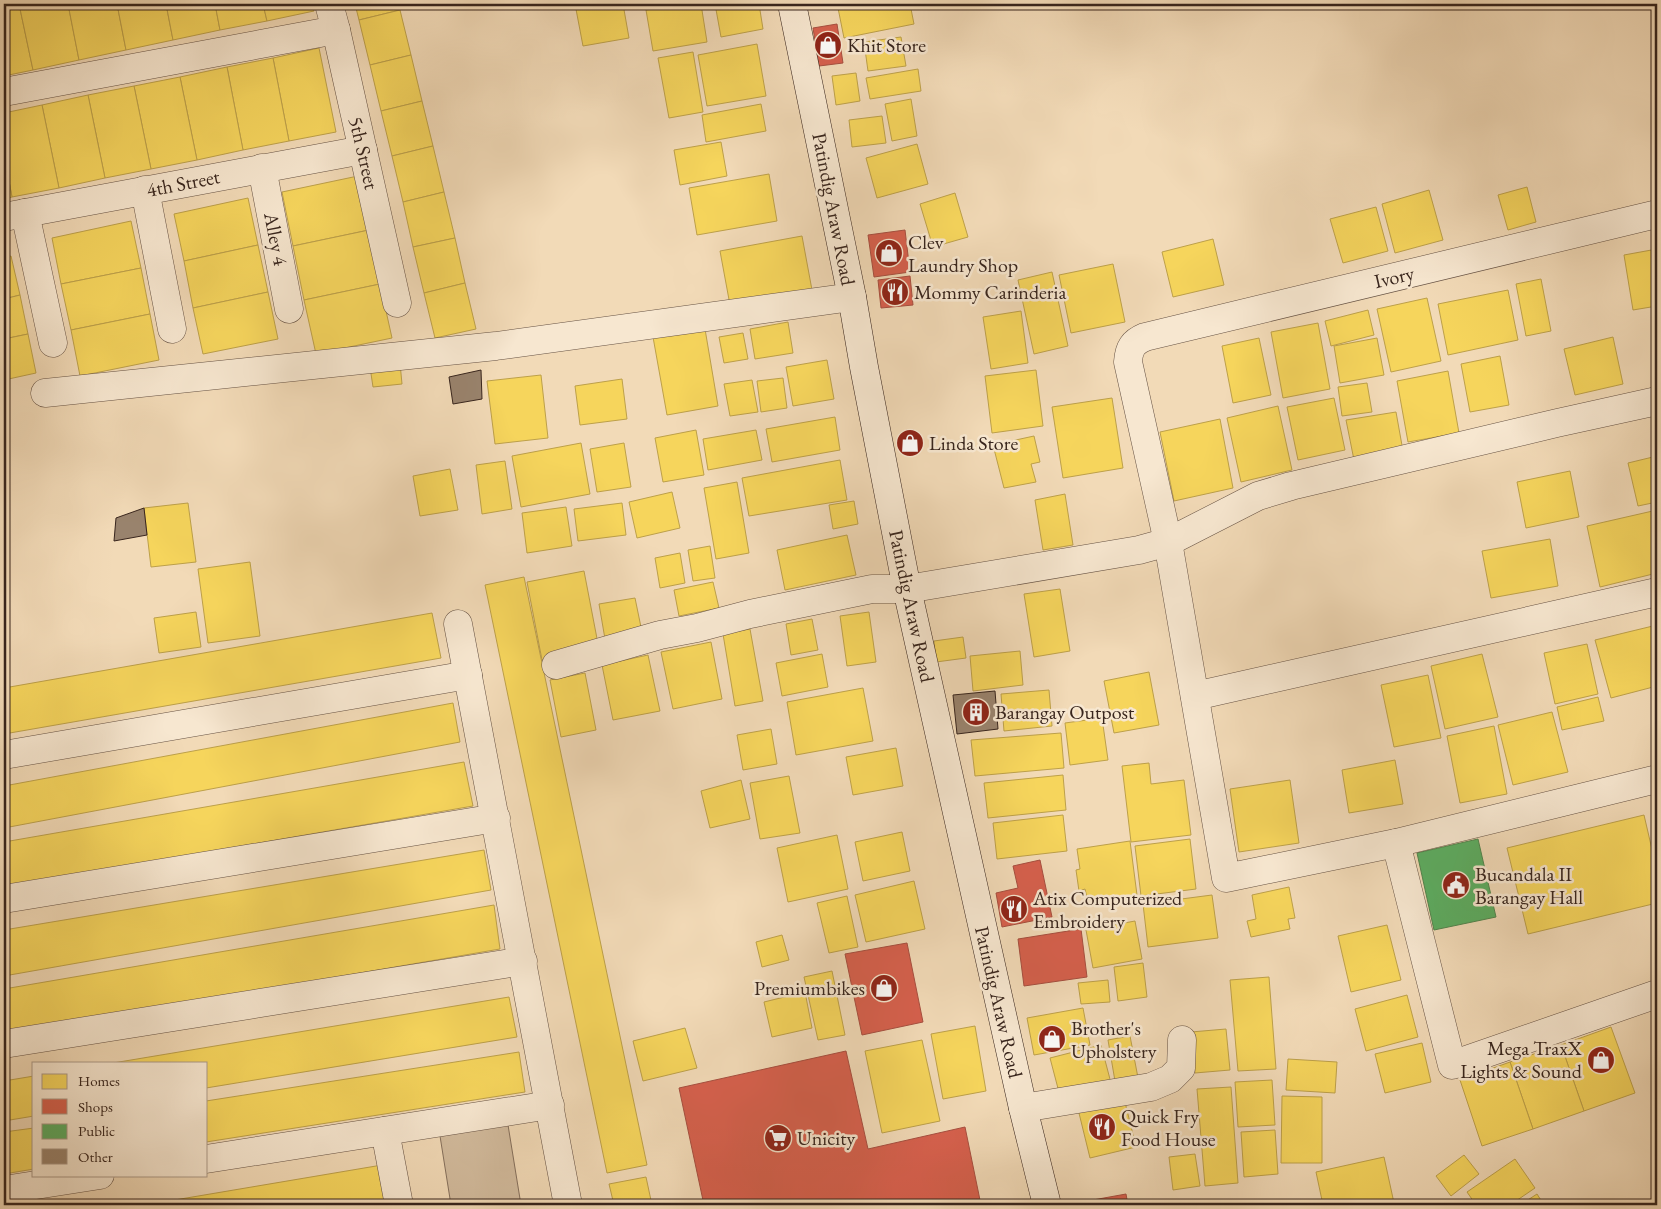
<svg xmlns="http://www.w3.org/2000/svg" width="1661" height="1209" font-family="'EB Garamond',serif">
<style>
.green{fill:#d2bb9d;stroke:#85705d}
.homes{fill:#f6d55c;stroke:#bda049}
.shops{fill:#d6604d;stroke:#a74e3f}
.public{fill:#5aae61;stroke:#50854d}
.building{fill:#99836d;stroke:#38251d}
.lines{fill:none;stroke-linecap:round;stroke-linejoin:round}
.minor-casing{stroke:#665244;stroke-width:29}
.secondary-casing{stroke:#38251d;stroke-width:29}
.minor{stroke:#f7e7d0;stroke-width:28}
.secondary{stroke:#f7e7d0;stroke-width:28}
.labels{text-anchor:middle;stroke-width:5;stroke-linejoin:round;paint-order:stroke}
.poi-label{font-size:20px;fill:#38251d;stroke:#f7e7d0;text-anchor:start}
.street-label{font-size:20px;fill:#38251d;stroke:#f7e7d0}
</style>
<rect width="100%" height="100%" fill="#f2dab7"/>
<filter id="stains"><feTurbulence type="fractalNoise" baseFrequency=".004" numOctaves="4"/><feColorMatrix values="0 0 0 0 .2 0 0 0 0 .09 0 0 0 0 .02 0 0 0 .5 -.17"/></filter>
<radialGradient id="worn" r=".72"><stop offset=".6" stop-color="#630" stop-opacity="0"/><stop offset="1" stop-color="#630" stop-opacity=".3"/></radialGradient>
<!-- green -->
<polygon class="green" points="508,1125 521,1205 451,1205 440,1136"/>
<!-- homes -->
<g class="homes">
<polygon points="4,4 19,4 33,70 4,76"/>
<polygon points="19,4 68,4 79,60 33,70"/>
<polygon points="68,4 117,4 126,50 79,60"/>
<polygon points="117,4 166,4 173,40 126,50"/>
<polygon points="166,4 215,4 220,30 173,40"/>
<polygon points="215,4 263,4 267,21 220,30"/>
<polygon points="263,4 312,4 314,11 267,21"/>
<polygon points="355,4 399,4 400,10 359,20"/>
<polygon points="575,4 623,4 629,38 583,46"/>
<polygon points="680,4 701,4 707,42 653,51 646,10"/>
<polygon points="715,4 759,4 763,29 721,37"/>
<polygon points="862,4 910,4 914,24 844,38 838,8"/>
<polygon points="400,10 411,55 370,65 359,20"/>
<polygon points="901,37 906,66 868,71 864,42"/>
<polygon points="757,44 766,96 707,106 698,55"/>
<polygon points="319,48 336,132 289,141 273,58"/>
<polygon points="693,52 703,112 669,118 658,58"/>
<polygon points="411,55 422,101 381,111 370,65"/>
<polygon points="273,58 289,141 243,150 227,67"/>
<polygon points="227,67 243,150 197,160 180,77"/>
<polygon points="918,69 921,91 870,99 866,78"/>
<polygon points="856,73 860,101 836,105 832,76"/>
<polygon points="180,77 197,160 151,169 134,86"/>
<polygon points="134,86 151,169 105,178 88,95"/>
<polygon points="88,95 105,178 59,188 42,105"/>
<polygon points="911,99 917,136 892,141 885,104"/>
<polygon points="422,101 433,146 392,156 381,111"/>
<polygon points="761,104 766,131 706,142 702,115"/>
<polygon points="42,105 59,188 12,197 4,155 4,113"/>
<polygon points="882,116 886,143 852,147 849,120"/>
<polygon points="721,142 727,176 680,185 674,150"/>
<polygon points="917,144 928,184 877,198 866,158"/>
<polygon points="433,146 444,192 403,202 392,156"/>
<polygon points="4,155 12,197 4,199"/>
<polygon points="769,174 777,221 697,235 689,188"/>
<polygon points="358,176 369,230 293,246 282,192"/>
<polygon points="1527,187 1536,222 1508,230 1498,195"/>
<polygon points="1429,190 1443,240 1395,253 1382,204"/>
<polygon points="444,192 455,238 413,247 403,202"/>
<polygon points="955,193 968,237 933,247 920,204"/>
<polygon points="248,198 258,245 184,261 174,214"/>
<polygon points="1376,207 1388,251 1343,263 1330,219"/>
<polygon points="131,221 141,268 61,284 52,238"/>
<polygon points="369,230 380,284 304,300 293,246"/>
<polygon points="802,236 812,290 730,305 720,251"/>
<polygon points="455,238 465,283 424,293 413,247"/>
<polygon points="1213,239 1224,285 1173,297 1162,252"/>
<polygon points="258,245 268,292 193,308 184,261"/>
<polygon points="1657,249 1657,306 1633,310 1624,255"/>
<polygon points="11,256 20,295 4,299 4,258"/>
<polygon points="1113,264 1125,322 1071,333 1059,275"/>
<polygon points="141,268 150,314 71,330 61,284"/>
<polygon points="1052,272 1068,346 1034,354 1018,280"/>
<polygon points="1541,279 1551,331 1526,336 1516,284"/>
<polygon points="465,283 476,329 435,338 424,293"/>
<polygon points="380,284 392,338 316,354 304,300"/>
<polygon points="1508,290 1518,340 1448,355 1438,304"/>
<polygon points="268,292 278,339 203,354 193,308"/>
<polygon points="20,295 28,334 4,339 4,299"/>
<polygon points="1427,298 1441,361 1391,372 1377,309"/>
<polygon points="1368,310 1374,335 1331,346 1325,321"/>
<polygon points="1021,311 1028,363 991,369 983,317"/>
<polygon points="150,314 159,360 80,376 71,330"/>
<polygon points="788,322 793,353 755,359 750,329"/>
<polygon points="1318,323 1330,389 1283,398 1271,332"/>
<polygon points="705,329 718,406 667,415 653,337"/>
<polygon points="743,333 748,359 724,363 719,337"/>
<polygon points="28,334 36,373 4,380 4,339"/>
<polygon points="1613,337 1623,384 1575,395 1564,349"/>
<polygon points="1259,338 1271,395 1233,403 1222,346"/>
<polygon points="1377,338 1384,375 1340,383 1334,346"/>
<polygon points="1500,356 1509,405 1470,412 1461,364"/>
<polygon points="827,360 834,399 793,406 786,367"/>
<polygon points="400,363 402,384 373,387 370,367"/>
<polygon points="1036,370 1043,426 992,433 985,376"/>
<polygon points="1448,371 1459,433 1408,442 1397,381"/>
<polygon points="541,375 548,438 495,444 487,381"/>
<polygon points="783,378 787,408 761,412 757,381"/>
<polygon points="622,379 627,419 580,425 575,386"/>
<polygon points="752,380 758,412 730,416 724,384"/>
<polygon points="1367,383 1372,412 1342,416 1338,387"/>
<polygon points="1112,398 1123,468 1063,478 1052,407"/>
<polygon points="1334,398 1345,450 1298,460 1287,407"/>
<polygon points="1278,406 1292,470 1241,482 1227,418"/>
<polygon points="1396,412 1403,451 1354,460 1346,420"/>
<polygon points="835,417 840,450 772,462 766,429"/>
<polygon points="1220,419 1233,488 1174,501 1160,432"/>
<polygon points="696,430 704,475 663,482 655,438"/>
<polygon points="756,430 762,460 708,470 703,439"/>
<polygon points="1034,436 1040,462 1031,464 1036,482 1004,488 993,445"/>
<polygon points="581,443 590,494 521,507 512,456"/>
<polygon points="624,443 631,487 597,492 590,449"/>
<polygon points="1657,456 1657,502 1638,506 1628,463"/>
<polygon points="840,460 847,500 749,516 742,478"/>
<polygon points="505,461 512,509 482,514 476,465"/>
<polygon points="450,469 458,510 420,516 413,476"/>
<polygon points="1570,471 1579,517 1526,528 1517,482"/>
<polygon points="737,482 749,553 716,559 704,488"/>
<polygon points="672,492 680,528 637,538 629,502"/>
<polygon points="1065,494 1073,545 1043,550 1035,500"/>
<polygon points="854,501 858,524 833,529 829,505"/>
<polygon points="188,503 196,562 151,567 144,508"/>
<polygon points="622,503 626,535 578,541 574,509"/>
<polygon points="566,507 572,546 527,553 522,513"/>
<polygon points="1657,510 1657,573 1600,587 1587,526"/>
<polygon points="847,535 856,575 785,590 777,550"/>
<polygon points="1550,539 1558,586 1491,598 1482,551"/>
<polygon points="710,546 715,578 693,581 688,550"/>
<polygon points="680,553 685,583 660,588 655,558"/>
<polygon points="250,562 260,636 208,643 198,569"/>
<polygon points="584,571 599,649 542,660 527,582"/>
<polygon points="524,577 647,1165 607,1173 485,585"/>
<polygon points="713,582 719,608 679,616 674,590"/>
<polygon points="1060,589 1070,651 1034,657 1024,594"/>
<polygon points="635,598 642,632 605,639 599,604"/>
<polygon points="196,612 201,647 159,653 154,618"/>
<polygon points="869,612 876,662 847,666 840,616"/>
<polygon points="432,613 441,658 4,734 4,688"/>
<polygon points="812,619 818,650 791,655 786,624"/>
<polygon points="1657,625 1657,686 1611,698 1595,640"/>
<polygon points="750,629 763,701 735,706 723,634"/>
<polygon points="963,637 966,658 936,662 934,641"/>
<polygon points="711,642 722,699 673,709 661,652"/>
<polygon points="1587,644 1598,694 1555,704 1544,653"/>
<polygon points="1020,651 1023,685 973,691 970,656"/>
<polygon points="822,654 828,687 782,696 776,663"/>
<polygon points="1482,654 1498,717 1445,729 1431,666"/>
<polygon points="648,655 660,711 613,720 602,665"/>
<polygon points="1149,672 1159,725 1114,733 1104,681"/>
<polygon points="585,673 596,730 561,737 550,680"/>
<polygon points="1428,675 1441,738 1394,747 1381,685"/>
<polygon points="863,688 873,741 796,755 787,702"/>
<polygon points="1049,690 1052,726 1004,731 1001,694"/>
<polygon points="1598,697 1604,721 1562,730 1557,707"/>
<polygon points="453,703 460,742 4,828 4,786"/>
<polygon points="1552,712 1568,772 1513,785 1498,725"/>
<polygon points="1102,718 1108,760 1070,765 1065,723"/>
<polygon points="1494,726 1507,794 1460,803 1447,736"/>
<polygon points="771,729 777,764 743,770 737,735"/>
<polygon points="1061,733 1064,768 975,776 971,740"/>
<polygon points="896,748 903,786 853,795 846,757"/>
<polygon points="1395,760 1403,804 1349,813 1342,770"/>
<polygon points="464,762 473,806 4,887 4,842"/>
<polygon points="1149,763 1151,784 1184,780 1191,835 1131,842 1122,766"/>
<polygon points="1063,775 1066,810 988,818 984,783"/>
<polygon points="789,776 800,833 760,839 750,783"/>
<polygon points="741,780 750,819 710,828 701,791"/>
<polygon points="1290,780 1299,843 1239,852 1230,789"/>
<polygon points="1063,815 1067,851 997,859 993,823"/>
<polygon points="1644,815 1657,871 1657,903 1528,934 1507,848"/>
<polygon points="902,832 910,871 863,881 855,842"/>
<polygon points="837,835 848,889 788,902 777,848"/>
<polygon points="1190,839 1196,889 1141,896 1135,846"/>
<polygon points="1130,841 1137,895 1088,902 1085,889 1079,891 1076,870 1080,869 1077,849"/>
<polygon points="484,850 491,890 4,976 4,930"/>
<polygon points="914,881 925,929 866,942 855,895"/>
<polygon points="1289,887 1295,918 1288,919 1290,929 1251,937 1247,921 1256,919 1252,895"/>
<polygon points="1212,895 1218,938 1148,947 1143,904"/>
<polygon points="847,896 858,947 829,953 817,903"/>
<polygon points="494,905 500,949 4,1034 4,989"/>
<polygon points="1135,921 1142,959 1093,968 1086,930"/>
<polygon points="1387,925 1401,980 1351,992 1338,936"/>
<polygon points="782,935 789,960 762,967 756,942"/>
<polygon points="1143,963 1147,997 1118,1001 1114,967"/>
<polygon points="832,971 845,1035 818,1040 804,977"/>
<polygon points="1269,977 1276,1069 1238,1071 1230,980"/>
<polygon points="1108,980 1110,1002 1081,1004 1078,983"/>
<polygon points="805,992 812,1028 772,1037 764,1002"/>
<polygon points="1407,995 1418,1037 1366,1051 1355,1009"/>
<polygon points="509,997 517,1037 206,1088 206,1063 113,1063"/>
<polygon points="1083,1008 1090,1045 1034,1055 1027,1018"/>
<polygon points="975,1026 986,1091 943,1099 931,1034"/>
<polygon points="1611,1027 1635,1093 1584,1111 1561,1045"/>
<polygon points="685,1028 697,1068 643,1081 633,1041"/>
<polygon points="1226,1029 1230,1070 1195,1073 1191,1032"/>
<polygon points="1130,1036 1139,1083 1116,1087 1108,1040"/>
<polygon points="922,1040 940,1121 882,1133 865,1051"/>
<polygon points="1422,1043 1431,1082 1385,1093 1375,1054"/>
<polygon points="1101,1045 1111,1083 1060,1096 1050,1058"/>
<polygon points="1561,1045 1584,1111 1533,1129 1510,1062"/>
<polygon points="519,1052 525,1092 206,1142 206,1101"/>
<polygon points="1288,1059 1337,1062 1335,1093 1286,1090"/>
<polygon points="1510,1062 1533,1129 1482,1146 1460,1080"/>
<polygon points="34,1076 34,1116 4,1121 4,1081"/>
<polygon points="1272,1080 1275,1125 1238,1127 1235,1082"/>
<polygon points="1231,1087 1238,1183 1205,1186 1197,1089"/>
<polygon points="1282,1096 1322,1097 1322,1163 1281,1163"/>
<polygon points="1124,1098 1136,1147 1090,1158 1078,1109"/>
<polygon points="34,1128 34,1169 4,1174 4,1132"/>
<polygon points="1275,1130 1278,1174 1244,1177 1241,1132"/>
<polygon points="1195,1154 1200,1186 1173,1190 1169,1157"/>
<polygon points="1464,1155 1479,1174 1451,1196 1436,1176"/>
<polygon points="1384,1157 1394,1203 1383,1205 1323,1205 1316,1172"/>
<polygon points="1515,1159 1535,1188 1510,1205 1476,1205 1467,1192"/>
<polygon points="382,1165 388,1205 145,1205"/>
<polygon points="646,1177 652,1205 614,1205 609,1184"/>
<polygon points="1537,1194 1544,1205 1520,1205"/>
<polygon points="699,1202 699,1205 671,1205 671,1204"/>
</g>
<!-- shops -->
<g class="shops">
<polygon points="837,24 843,63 819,66 813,28"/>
<polygon points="905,230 910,272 874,277 868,235"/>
<polygon points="910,276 913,305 881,308 878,280"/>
<polygon points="1040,860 1052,917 1002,927 996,893 1018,888 1013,866"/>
<polygon points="1081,929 1087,977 1024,986 1018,939"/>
<polygon points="907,943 923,1022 862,1035 845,954"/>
<polygon points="846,1051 868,1149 965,1127 981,1205 704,1205 679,1088"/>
<polygon points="1126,1194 1128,1205 1083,1205 1082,1202"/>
</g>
<!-- public -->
<polygon class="public" points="1478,839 1496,917 1434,930 1417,853"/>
<!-- building -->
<g class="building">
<polygon points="481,370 482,399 453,404 449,377"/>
<polygon points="144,508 147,535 114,541 116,518"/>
<polygon points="995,691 998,729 957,734 953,695"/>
</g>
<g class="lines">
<!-- minor casing -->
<g class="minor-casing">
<g id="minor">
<polyline points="329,4 336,30 397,303"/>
<polyline points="4,92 336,30"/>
<polyline points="262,168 289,309"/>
<polyline points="145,190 172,329"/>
<polyline points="25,213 53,343"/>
<path d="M1657,214L1145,337C1133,342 1129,348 1128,362L1168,542L1226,878L1396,843L1657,779"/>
<polyline points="4,217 363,150"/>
<polyline points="45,393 496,346 852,297"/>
<polyline points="458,624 568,1205"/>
<polyline points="556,665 660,635 697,628 750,614 872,589 907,589 1139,550 1168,542 1258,496 1291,486 1557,423 1657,401"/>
<polyline points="1195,696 1657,592"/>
<polyline points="4,755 468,675"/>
<polyline points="1396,843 1452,1065 1657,994"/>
<polyline points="4,899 496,818"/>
<polyline points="4,1044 523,961"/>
<polyline points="1023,1108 1151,1087 1170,1079 1181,1068 1182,1040"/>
<polyline points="385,1131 399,1205"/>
<polyline points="206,1159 550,1105"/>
<polyline points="4,1190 100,1175"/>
</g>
</g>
<!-- secondary casing -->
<g class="secondary-casing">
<polyline id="secondary" points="792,4 852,297 864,367 907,589 1023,1108 1047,1205"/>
</g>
<!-- minor -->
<use href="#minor" class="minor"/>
<!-- secondary -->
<use href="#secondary" class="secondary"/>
</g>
<!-- icons -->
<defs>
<g id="shop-disc" transform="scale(1.4375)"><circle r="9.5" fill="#8f2418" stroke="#f7e7d0"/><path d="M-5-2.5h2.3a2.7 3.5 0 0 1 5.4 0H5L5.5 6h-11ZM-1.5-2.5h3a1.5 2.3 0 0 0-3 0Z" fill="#fff"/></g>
<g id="restaurant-disc" transform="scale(1.4375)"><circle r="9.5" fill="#8f2418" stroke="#f7e7d0"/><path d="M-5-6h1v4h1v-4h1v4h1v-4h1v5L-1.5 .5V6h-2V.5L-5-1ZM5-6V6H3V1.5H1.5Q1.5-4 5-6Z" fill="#fff"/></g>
<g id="building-disc" transform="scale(1.4375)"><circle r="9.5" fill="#8f2418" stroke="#f7e7d0"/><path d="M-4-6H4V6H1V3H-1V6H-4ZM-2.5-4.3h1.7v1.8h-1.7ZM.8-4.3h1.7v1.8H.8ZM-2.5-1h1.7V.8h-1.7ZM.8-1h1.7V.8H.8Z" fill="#fff"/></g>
<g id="civic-disc" transform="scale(1.4375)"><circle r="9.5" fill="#8f2418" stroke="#f7e7d0"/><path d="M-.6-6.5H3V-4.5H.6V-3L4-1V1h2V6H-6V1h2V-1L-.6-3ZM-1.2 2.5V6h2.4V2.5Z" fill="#fff"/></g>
<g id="supermarket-disc" transform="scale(1.4375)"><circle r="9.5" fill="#8f2418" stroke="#f7e7d0"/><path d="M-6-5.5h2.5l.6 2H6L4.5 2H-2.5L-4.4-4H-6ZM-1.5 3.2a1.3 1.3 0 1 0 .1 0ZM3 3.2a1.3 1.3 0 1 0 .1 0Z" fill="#fff"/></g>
</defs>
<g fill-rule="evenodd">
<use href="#shop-disc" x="828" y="45"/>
<use href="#shop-disc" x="889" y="253"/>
<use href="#restaurant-disc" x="895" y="292"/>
<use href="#shop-disc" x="910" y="443"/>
<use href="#building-disc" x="976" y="712"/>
<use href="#civic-disc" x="1456" y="885"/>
<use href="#restaurant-disc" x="1014" y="909"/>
<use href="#shop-disc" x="884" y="988"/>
<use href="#shop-disc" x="1052" y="1039"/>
<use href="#shop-disc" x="1601" y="1060"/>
<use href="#restaurant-disc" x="1102" y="1127"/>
<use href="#supermarket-disc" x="778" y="1138"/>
</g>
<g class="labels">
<!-- poi labels -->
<g class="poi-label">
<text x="847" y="52">Khit Store</text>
<text x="908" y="249">Clev<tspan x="908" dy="23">Laundry Shop</tspan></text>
<text x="914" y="299">Mommy Carinderia</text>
<text x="929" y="450">Linda Store</text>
<text x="995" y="719">Barangay Outpost</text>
<text x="1475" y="881">Bucandala II<tspan x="1475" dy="23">Barangay Hall</tspan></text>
<text x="1033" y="905">Atix Computerized<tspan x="1033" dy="23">Embroidery</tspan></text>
<text x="865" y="995" text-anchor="end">Premiumbikes</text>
<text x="1071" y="1035">Brother's<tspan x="1071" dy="23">Upholstery</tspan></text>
<text x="1582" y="1055" text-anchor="end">Mega TraxX<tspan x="1582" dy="23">Lights &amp; Sound</tspan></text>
<text x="1121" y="1123">Quick Fry<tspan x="1121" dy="23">Food House</tspan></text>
<text x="797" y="1145">Unicity</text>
</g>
<!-- street labels -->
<g class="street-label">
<text transform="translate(364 153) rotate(77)" y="7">5th Street</text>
<text transform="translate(183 183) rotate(-11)" y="7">4th Street</text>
<text transform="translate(834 209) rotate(79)" y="7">Patindig Araw Road</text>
<text transform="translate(276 239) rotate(79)" y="7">Alley 4</text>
<text transform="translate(1394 277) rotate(-13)" y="7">Ivory</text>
<text transform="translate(912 606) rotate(78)" y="7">Patindig Araw Road</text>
<text transform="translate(999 1002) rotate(77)" y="7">Patindig Araw Road</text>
</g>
</g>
<!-- margin -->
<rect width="1661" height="1209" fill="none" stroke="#f2dab7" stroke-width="20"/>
<rect x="5" y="5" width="1651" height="1199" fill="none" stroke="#38251d" stroke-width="2.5"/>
<rect x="10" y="10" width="1641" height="1189" fill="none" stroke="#38251d"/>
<!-- legend -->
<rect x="32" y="1062" width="175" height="115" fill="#f7e7d0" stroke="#ab9988"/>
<rect x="42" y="1074" width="25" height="15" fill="#f6d55c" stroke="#ab9988"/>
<text x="78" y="1086" font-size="15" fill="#38251d">Homes</text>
<rect x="42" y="1099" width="25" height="15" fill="#d6604d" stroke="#ab9988"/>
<text x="78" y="1112" font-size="15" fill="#38251d">Shops</text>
<rect x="42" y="1124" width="25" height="15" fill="#5aae61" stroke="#ab9988"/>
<text x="78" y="1136" font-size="15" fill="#38251d">Public</text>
<rect x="42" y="1149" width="25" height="15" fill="#99836d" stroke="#ab9988"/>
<text x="78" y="1162" font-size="15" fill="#38251d">Other</text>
<rect width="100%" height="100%" filter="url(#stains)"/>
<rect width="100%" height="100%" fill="url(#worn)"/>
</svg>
